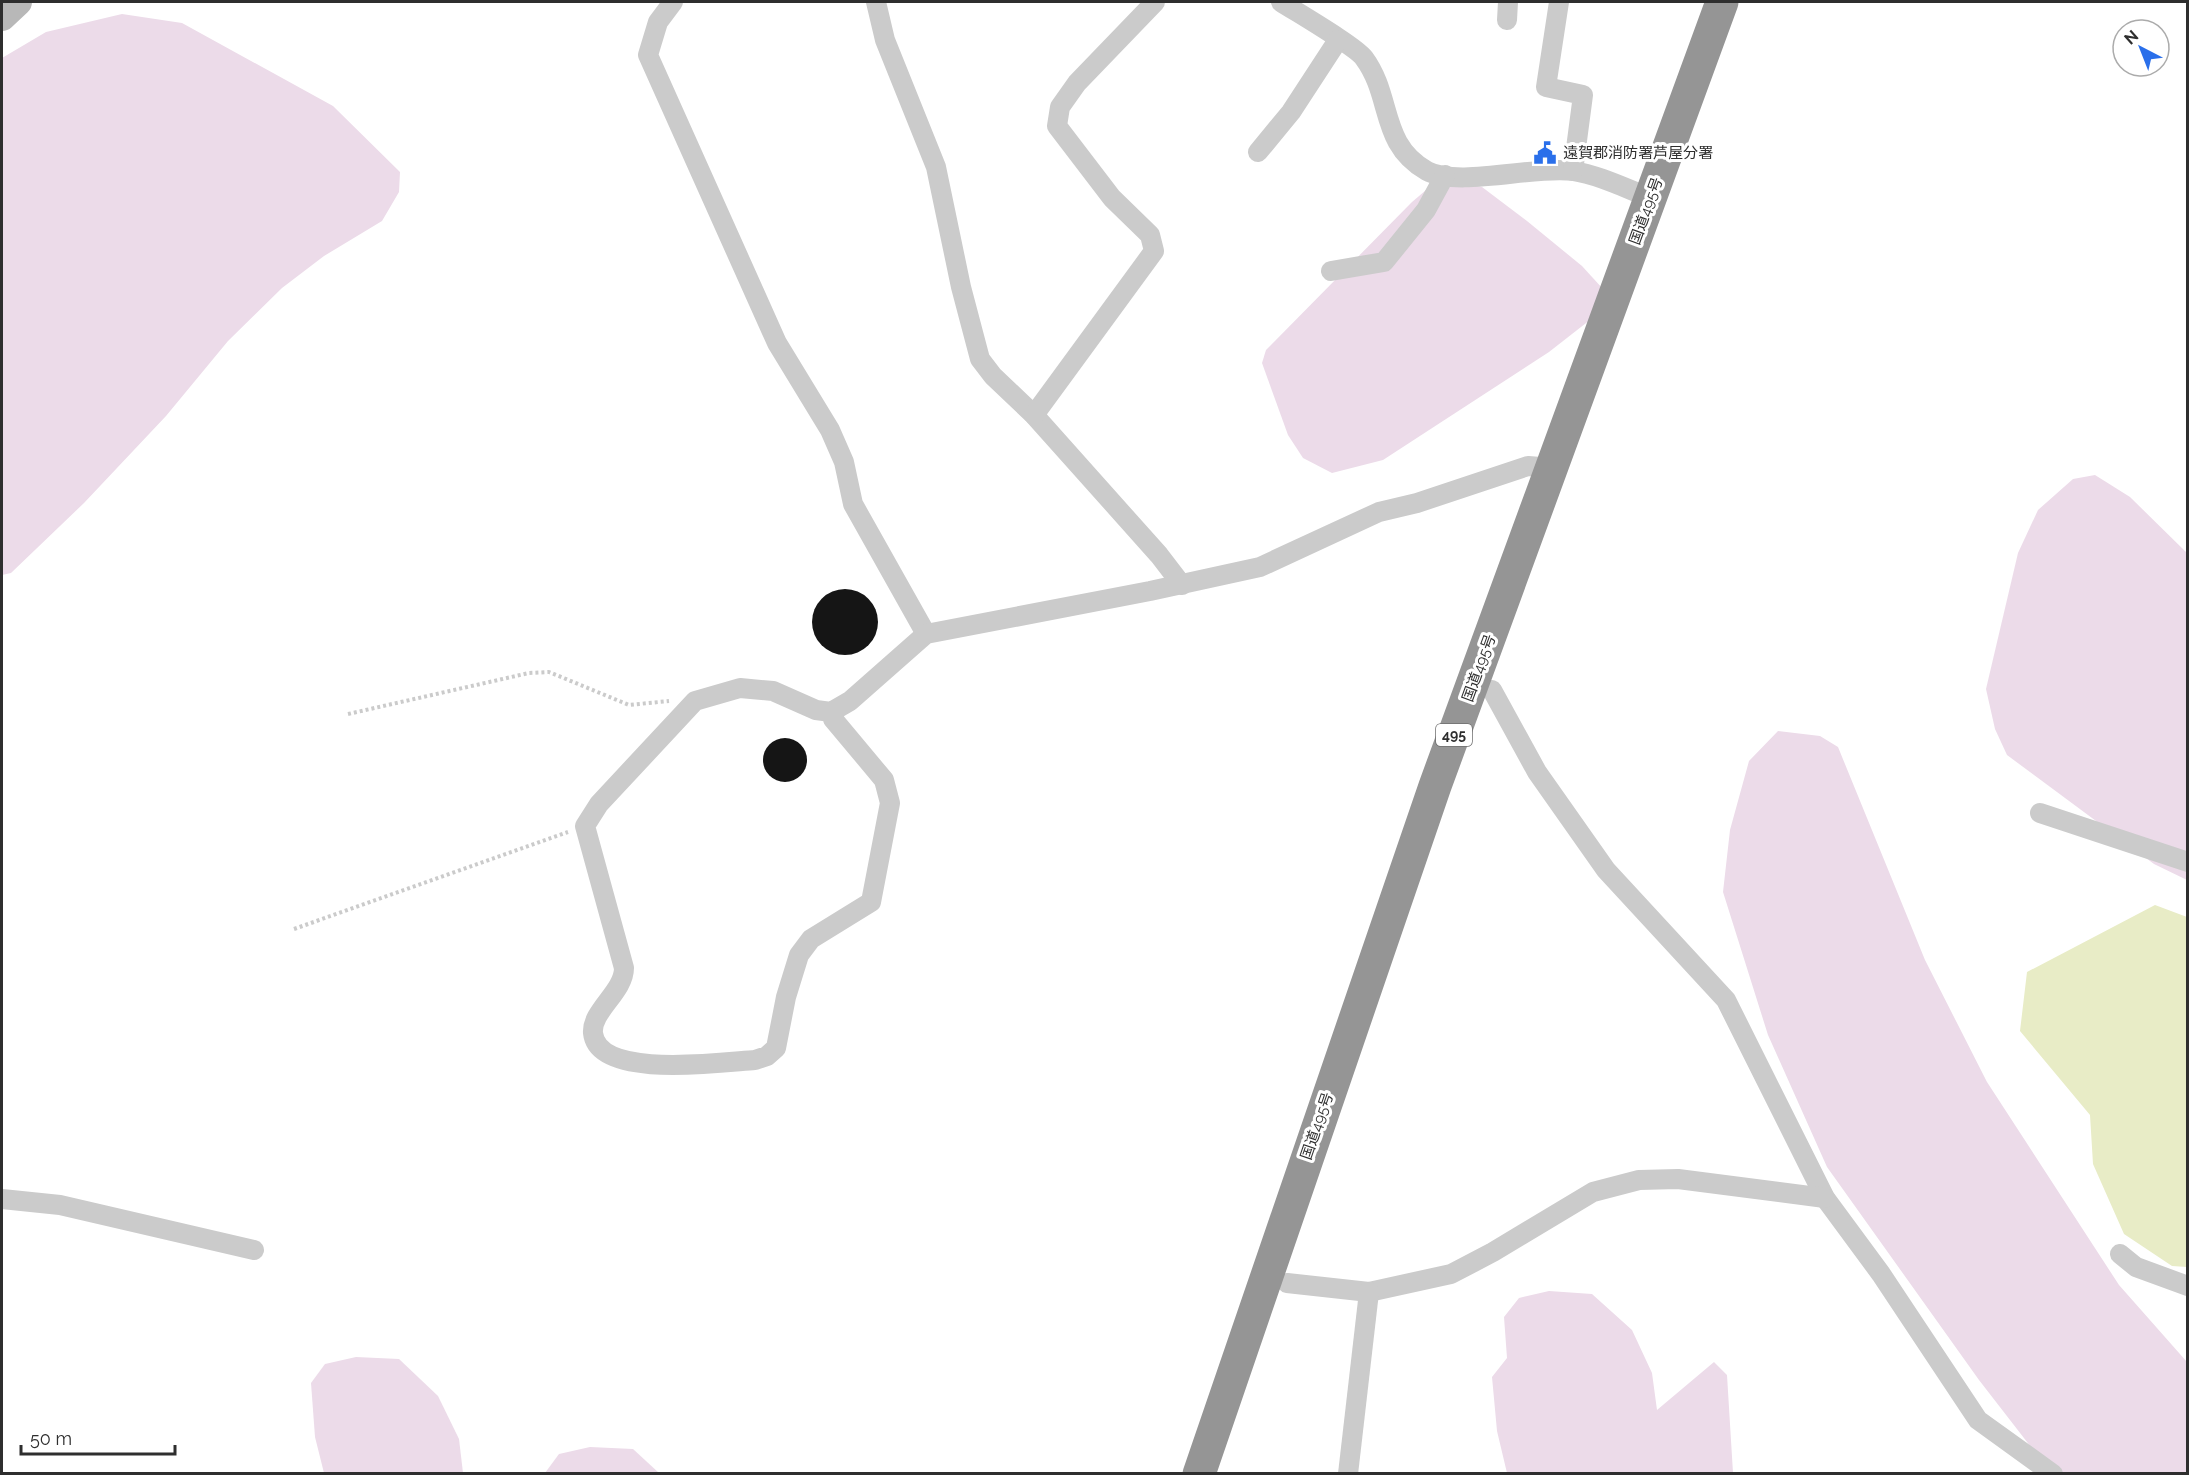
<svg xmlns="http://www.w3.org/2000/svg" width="2189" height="1475" font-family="Raleway,'Noto Sans JP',sans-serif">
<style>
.green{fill:#ecdbe9}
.water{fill:#e8ecc6}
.building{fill:#151515}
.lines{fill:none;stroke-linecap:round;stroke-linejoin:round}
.path{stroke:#cbcbcb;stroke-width:4;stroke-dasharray:3 3;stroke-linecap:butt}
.street{stroke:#cbcbcb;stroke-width:20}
.secondary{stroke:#b8b8b8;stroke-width:28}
.highway{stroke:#959595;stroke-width:33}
.labels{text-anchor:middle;stroke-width:6;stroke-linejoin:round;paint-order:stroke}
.shield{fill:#fff;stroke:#6d6d6d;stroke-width:1.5}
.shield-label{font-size:14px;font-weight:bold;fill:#2e2e2e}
.poi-label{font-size:15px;fill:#2e2e2e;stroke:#fff;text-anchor:start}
.street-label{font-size:15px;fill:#2e2e2e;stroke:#fff}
</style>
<rect width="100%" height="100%" fill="#fff"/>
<!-- green -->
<g class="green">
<polygon points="122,14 182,23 333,106 400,172 399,192 382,221 324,256 282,288 228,341 166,416 84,503 11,573 2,575 2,58 46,32"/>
<polygon points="1439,179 1482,187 1527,221 1582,266 1603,289 1604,309 1549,352 1383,460 1332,473 1303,458 1288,435 1262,363 1266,350 1412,202"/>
<polygon points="2095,475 2130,497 2187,553 2187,880 2154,864 2007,755 1995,729 1986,689 2018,553 2038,510 2073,479"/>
<polygon points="1778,731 1820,736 1838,747 1925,960 1987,1082 2119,1285 2187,1362 2187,1473 2051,1473 1979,1380 1827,1167 1768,1035 1723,892 1730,830 1749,761"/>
<polygon points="1549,1291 1592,1294 1632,1330 1652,1373 1657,1410 1714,1362 1727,1375 1733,1473 1507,1473 1497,1431 1492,1377 1507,1358 1504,1317 1519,1298"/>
<polygon points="356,1357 399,1359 438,1396 459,1439 463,1473 324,1473 315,1437 311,1383 325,1364"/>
<polygon points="590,1447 633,1449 659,1473 545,1473 559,1454"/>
</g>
<!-- water -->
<polygon class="water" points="2155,905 2187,917 2187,1267 2172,1266 2124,1234 2093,1164 2090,1115 2020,1031 2027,972"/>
<!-- building -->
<g class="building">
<circle cx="845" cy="622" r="33"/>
<circle cx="785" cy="760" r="22"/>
</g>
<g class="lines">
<!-- path -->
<g class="path">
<polyline points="348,714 529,673 549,672 629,705 669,701"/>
<polyline points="294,929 568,832"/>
</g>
<!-- street -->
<g class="street">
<polyline points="673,2 658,22 648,55 777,343 830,430 844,462 853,504 926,634"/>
<polyline points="876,2 885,40 936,167 961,287 980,359 993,376 1034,415 1159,555 1182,585"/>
<path d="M1281,2C1298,13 1355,46 1364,58C1393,97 1379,144 1427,171C1458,188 1537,165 1573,171C1599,175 1627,189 1651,198"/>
<polyline points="1559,2 1546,87 1583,95 1573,171"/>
<polyline points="1507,20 1508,2"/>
<polyline points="1258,152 1291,112 1338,40"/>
<polyline points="1331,271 1384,262 1426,210 1445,175"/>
<polyline points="1034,415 1154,251 1150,235 1112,198 1057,126 1060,107 1077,83 1155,2"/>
<polyline points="1492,690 1537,772 1606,870 1726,1000 1825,1198 1881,1274 1978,1420 2053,1474"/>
<path d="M831,712L833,719L884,780L890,803L871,902L811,939L799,955L786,997L776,1048L767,1056L755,1060C723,1062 598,1080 593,1033C591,1011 624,992 624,968L585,826L599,804L695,701L740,688L773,691L816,710L831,712L850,701L926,634L1150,591L1260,567L1379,512L1417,503L1528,466L1553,468"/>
<polyline points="2040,813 2188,862"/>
<polyline points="2,1199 60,1205 254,1250"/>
<polyline points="2120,1254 2136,1267 2188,1286"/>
<polyline points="1287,1283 1369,1292 1451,1274 1493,1252 1593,1192 1639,1180 1678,1179 1825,1198"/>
<polyline points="1348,1474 1369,1292"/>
</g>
<!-- secondary -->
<polyline class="secondary" points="2,17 18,2"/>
<!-- highway -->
<polyline class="highway" points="1199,1474 1435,786 1722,2"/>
</g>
<!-- icons -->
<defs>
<g id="civic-bare" transform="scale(1.8)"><path d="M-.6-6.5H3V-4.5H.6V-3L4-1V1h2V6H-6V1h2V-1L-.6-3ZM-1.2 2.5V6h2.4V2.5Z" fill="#2a6fea" stroke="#fff" stroke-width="2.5" paint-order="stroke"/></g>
</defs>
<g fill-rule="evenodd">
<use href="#civic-bare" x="1545" y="153"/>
</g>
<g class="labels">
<!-- shield labels -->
<rect class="shield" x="1436" y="724" width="36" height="22" rx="4.5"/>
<g class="shield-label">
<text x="1454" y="740">495</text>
</g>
<!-- poi labels -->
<g class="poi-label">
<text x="1563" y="158">遠賀郡消防署芦屋分署</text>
</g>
<!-- street labels -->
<g class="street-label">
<text transform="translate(1646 211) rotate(-70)" y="5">国道495号</text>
<text transform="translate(1479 668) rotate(-70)" y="5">国道495号</text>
<text transform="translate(1317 1126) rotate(-71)" y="5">国道495号</text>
</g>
</g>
<!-- border -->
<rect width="2189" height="1475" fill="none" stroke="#2e2e2e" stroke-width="6"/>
<!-- north arrow -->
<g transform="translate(2141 48) rotate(318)"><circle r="28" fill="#ffffff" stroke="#ababab" stroke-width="1.5"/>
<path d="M0-4.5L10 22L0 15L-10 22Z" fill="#2a6fea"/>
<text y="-9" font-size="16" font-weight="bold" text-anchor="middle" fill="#2e2e2e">N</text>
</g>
<!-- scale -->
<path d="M21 1445v9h154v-9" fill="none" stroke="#2e2e2e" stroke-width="3"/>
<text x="30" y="1445" font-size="18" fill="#2e2e2e" stroke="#ffffff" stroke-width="4.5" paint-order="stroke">50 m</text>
</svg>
